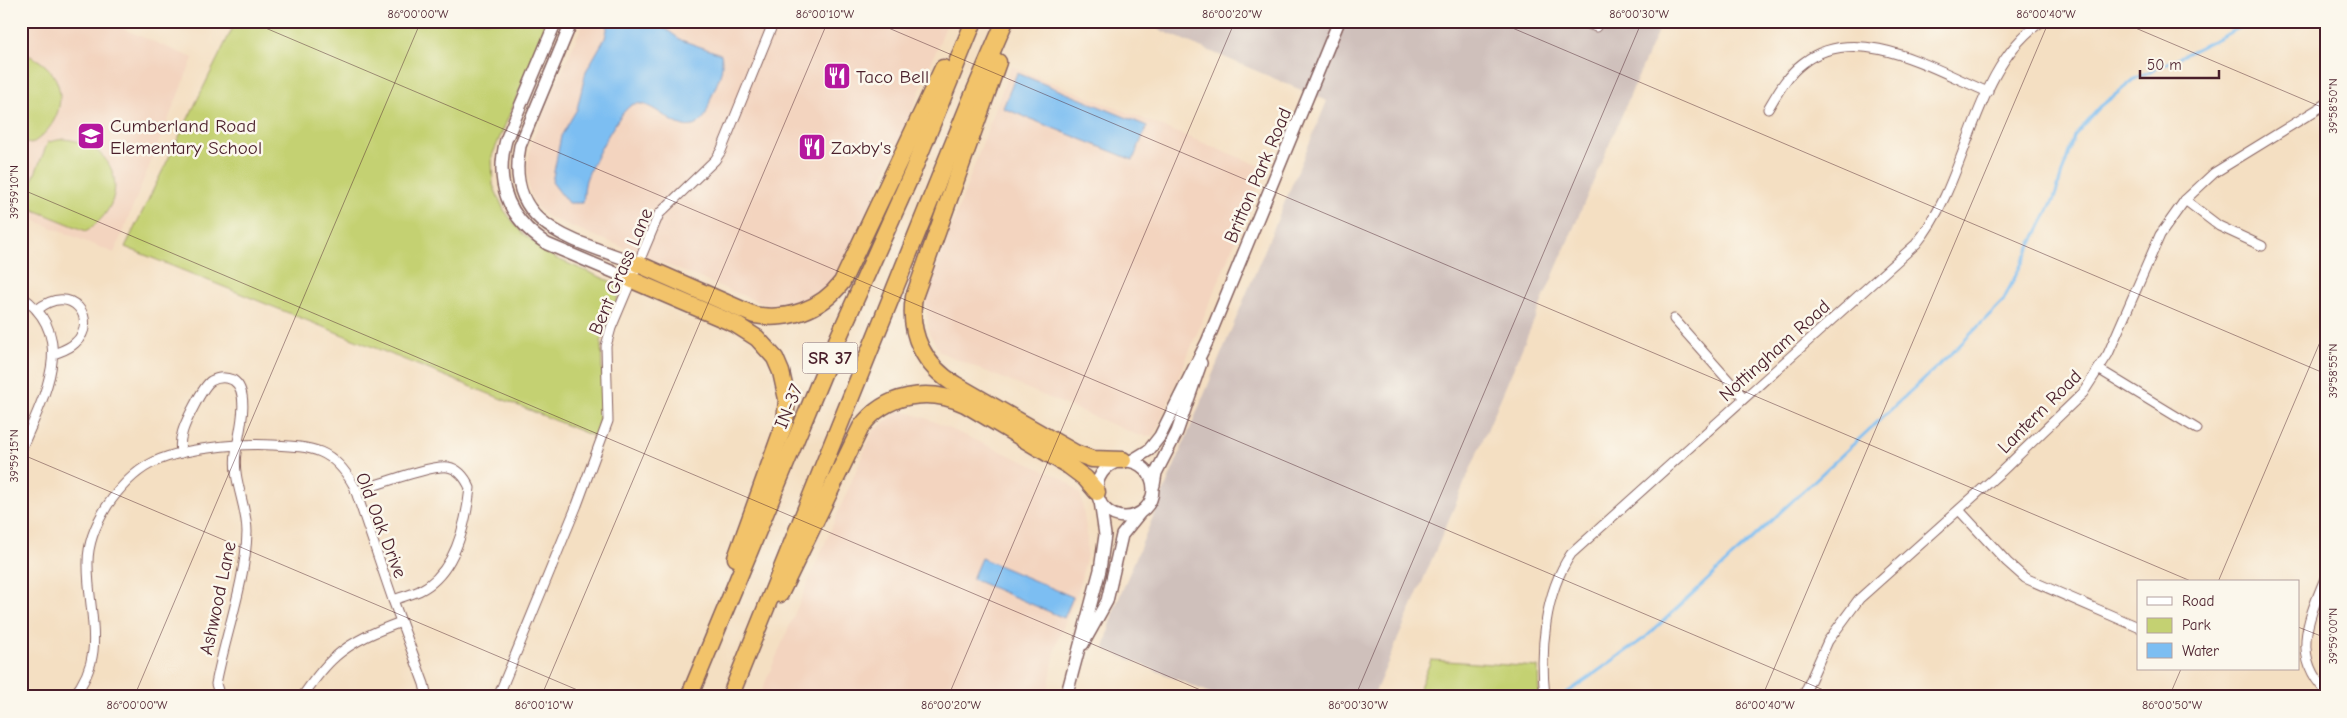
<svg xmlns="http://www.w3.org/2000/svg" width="2347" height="718" font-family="'Comic Neue',sans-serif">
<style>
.built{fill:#f3d4bf}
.industrial{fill:#cfc0bb}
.green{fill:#c4d172;stroke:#87784e}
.water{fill:#7cbef2;stroke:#636e8e}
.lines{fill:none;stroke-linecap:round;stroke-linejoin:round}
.stream{stroke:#7cbef2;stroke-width:3}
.minor-casing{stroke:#866260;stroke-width:11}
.tertiary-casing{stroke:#866260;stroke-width:14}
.motorway-casing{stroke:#866260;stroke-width:19}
.minor{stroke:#fff;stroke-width:9}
.tertiary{stroke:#fff;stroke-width:11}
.motorway{stroke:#f2c36a;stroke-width:16}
.ticks{fill:none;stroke:#4a1f2b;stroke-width:1;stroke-opacity:0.45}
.labels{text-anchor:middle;stroke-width:5;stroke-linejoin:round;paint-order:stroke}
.shield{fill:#fbf7ec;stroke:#7f6065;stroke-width:1}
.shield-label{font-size:18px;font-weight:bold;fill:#4a1f2b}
.poi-label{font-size:19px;fill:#4a1f2b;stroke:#fbf7ec;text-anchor:start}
.street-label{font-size:19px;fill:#4a1f2b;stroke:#fbf7ec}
.neatline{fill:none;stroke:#4a1f2b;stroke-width:2}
.ticks-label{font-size:12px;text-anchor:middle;fill:#4a1f2b}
</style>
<rect width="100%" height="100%" fill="#fbf7ec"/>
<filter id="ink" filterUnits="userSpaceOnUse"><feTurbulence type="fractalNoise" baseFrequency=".02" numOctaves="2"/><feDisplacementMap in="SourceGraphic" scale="10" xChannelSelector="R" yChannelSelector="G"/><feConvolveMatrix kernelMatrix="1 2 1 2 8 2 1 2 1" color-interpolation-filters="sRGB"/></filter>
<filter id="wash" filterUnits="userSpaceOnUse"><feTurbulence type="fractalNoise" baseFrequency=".0096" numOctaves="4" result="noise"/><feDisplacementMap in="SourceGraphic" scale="20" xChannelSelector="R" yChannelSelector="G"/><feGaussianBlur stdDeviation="1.12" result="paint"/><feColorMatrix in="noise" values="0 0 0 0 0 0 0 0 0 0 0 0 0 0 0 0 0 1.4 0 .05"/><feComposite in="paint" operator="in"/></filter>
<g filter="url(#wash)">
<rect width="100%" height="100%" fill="#f4dfc2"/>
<!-- built -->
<g class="built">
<polygon points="21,21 104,21 193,58 114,253 21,215"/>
<polygon points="584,21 948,21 902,135 833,287 825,296 781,311 548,217 536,207 529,191 527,169 531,143"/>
<polygon points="1011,66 1266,168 1154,436 1137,435 940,352 929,333 925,299"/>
<polygon points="900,410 928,419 1064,479 1081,495 1087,536 1087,554 1078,591 1056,645 1047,697 759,697 873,431"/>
</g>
<!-- industrial -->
<polygon class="industrial" points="1139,21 1662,21 1373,697 1219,697 1104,649 1114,610 1327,101"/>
<!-- green -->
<g class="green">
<polygon points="236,21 549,21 492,156 493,185 504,210 522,233 555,258 617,284 618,297 601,342 603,396 596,437 125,247"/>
<path d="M21,53C70,66 72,119 31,144L21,141Z"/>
<path d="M63,139C119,143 134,202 86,231L22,205L48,142Z"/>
<polygon points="1431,660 1538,667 1539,697 1416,697"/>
</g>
<!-- water -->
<g class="water">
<path d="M609,21H655L681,40L721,54C725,71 717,82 711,98C709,104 707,114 703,119C682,144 657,99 634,104C620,107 591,166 586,180C584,187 584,196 583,203H568L552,182L561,136L577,109L586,71L605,38Z"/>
<polygon points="1017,73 1147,126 1133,160 1003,108"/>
<polygon points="981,558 1073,597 1064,618 972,579"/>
</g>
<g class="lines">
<!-- stream -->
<polyline class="stream" points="1561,697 1646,637 1957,348 2003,301 2054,199 2074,136 2100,107 2136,78 2254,21"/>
</g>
</g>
<g filter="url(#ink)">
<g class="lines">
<!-- minor casing -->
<g class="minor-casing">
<g id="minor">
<polyline points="1581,21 1596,27"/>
<path d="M1768,109C1778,92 1787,75 1803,63C1858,21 1934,70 1988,92"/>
<polyline points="2185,200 2219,226 2262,246"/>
<path d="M21,296C80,337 42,399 21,450"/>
<path d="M37,310C72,281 100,321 75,343C69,349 61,351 54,354"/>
<polyline points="1674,319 1744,398"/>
<polyline points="2100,370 2197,429"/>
<path d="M181,453C180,446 180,440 182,434C184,424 203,386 211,381C218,377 226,377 233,380C252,392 238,436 236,453C232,479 247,506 247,532C246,580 225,636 216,684L220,697"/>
<path d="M356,491C375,486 432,464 448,467C459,469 466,479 470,488C466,524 455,574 419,591C410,595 401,597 393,600"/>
<polyline points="1959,510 2007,562 2025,578 2138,627"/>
<path d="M2326,576C2310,616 2290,655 2326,691"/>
<path d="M73,697C109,652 87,614 88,562C88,542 97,522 107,506C118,490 133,473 150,464C179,448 240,443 273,445C313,447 333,448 354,486L393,600L424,684L427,697"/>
<path d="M302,697C312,683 322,668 335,657C354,640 377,631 401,622"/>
<polyline points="498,697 577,505 608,421 606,346 611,328 659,214 715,160 721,151 774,21"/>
<path d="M1545,697C1540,650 1544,594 1571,554L1916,244C1970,179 1970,71 2042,21"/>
<polyline points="1803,697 1828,641 1859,599 2001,472 2083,393 2108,354 2160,235 2185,200 2214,173 2326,104"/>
</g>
</g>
<!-- tertiary casing -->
<g class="tertiary-casing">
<g id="tertiary">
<path d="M556,21L506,140C494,185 509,219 547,244L632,280"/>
<path d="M572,21L520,146C504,229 577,240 638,264"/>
<circle cx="1125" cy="489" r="28"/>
<polyline points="1131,461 1149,450 1160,436 1207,342 1339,21"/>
<polyline points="1154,485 1156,473 1177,432 1201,363"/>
<polyline points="1083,644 1107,601 1122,535 1139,514"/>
<polyline points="1066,697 1100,570 1105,535 1100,501"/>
</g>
</g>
<!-- motorway casing -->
<g class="motorway-casing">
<g id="motorway">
<path d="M998,62L914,297C908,334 924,366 956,385L1075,453L1092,459L1123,460"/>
<path d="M638,264L754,315C787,321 821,310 842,282L943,68"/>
<polyline points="632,280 735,324 757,338 775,358 781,372 787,399 785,422 736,558"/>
<path d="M780,594L861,427C885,394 928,387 965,404L1069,466L1085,478L1097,492"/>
<polyline points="689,697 835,345 912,173 974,21"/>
<polyline points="730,697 970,102 1005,21"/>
</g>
</g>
<!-- minor -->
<use href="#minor" class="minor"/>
<!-- tertiary -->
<use href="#tertiary" class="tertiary"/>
<!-- motorway -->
<use href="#motorway" class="motorway"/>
</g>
</g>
<!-- ticks -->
<path class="ticks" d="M249,21L1840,697M872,21L2193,582M1496,21L2326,374M2119,21L2326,109M21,189L1217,697M21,454L594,697M2218,582L2326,328M2298,627L2326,638M134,697L421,21M541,697L828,21M948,697L1235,21M1355,697L1642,21M1762,697L2049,21M2169,697L2181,669"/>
<!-- icons -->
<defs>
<g id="restaurant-square" transform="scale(1.4375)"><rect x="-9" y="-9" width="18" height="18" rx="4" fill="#b5179e" stroke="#fbf7ec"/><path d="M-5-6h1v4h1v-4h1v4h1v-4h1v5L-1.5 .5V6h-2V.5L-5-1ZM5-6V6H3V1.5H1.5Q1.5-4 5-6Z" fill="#fff"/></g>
<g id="school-square" transform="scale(1.4375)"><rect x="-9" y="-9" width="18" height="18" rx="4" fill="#b5179e" stroke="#fbf7ec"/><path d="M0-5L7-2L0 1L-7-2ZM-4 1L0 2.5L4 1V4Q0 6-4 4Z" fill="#fff"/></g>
</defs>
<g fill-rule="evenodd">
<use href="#restaurant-square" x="837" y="76"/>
<use href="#school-square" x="91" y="136"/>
<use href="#restaurant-square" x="812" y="147"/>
</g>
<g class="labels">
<!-- shield labels -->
<rect class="shield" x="802.5" y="342.5" width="55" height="31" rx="4"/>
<g class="shield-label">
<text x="830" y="364">SR 37</text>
</g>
<!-- poi labels -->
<g class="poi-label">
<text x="856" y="83">Taco Bell</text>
<text x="110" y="132">Cumberland Road<tspan x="110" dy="22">Elementary School</tspan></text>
<text x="831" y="154">Zaxby's</text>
</g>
<!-- street labels -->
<g class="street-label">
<text transform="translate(1257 175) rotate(-67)" y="7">Britton Park Road</text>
<text transform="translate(620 271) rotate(-67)" y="7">Bent Grass Lane</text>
<text transform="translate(1774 350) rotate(-42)" y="7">Nottingham Road</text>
<text transform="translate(788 406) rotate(-68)" y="7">IN-37</text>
<text transform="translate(2039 411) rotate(-45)" y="7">Lantern Road</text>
<text transform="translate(382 525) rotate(69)" y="7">Old Oak Drive</text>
<text transform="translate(217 598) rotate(-78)" y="7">Ashwood Lane</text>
</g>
</g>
<!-- margin -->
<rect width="2347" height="718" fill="none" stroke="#fbf7ec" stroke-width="55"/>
<!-- legend -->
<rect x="2137" y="580" width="162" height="90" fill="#fbf7ec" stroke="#b4a19f"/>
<rect x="2147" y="597" width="25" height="8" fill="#ffffff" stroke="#b4a19f"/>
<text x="2182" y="606" font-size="15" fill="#4a1f2b">Road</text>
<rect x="2147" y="618" width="25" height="15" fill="#c4d172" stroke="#b4a19f"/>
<text x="2182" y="630" font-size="15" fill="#4a1f2b">Park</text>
<rect x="2147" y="643" width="25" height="15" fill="#7cbef2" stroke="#b4a19f"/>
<text x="2182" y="656" font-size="15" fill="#4a1f2b">Water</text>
<!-- scale -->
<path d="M2140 70v8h79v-8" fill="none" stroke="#4a1f2b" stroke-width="2.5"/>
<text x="2147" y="70" font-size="15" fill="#4a1f2b" stroke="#fbf7ec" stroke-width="4" paint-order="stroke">50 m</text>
<rect x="28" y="28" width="2292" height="662" class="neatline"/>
<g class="ticks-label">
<text x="418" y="18">86°00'00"W</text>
<text x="825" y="18">86°00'10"W</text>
<text x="1232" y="18">86°00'20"W</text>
<text x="1639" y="18">86°00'30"W</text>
<text x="2046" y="18">86°00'40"W</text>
<text transform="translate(2333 106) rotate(-90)" y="4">39°58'50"N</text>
<text transform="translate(14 192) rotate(-90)" y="4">39°59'10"N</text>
<text transform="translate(2333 371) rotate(-90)" y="4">39°58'55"N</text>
<text transform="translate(14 456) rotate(-90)" y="4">39°59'15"N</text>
<text transform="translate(2333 636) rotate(-90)" y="4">39°59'00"N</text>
<text x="137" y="709">86°00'00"W</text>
<text x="544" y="709">86°00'10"W</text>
<text x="951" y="709">86°00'20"W</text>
<text x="1358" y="709">86°00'30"W</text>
<text x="1765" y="709">86°00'40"W</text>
<text x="2172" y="709">86°00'50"W</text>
</g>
</svg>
